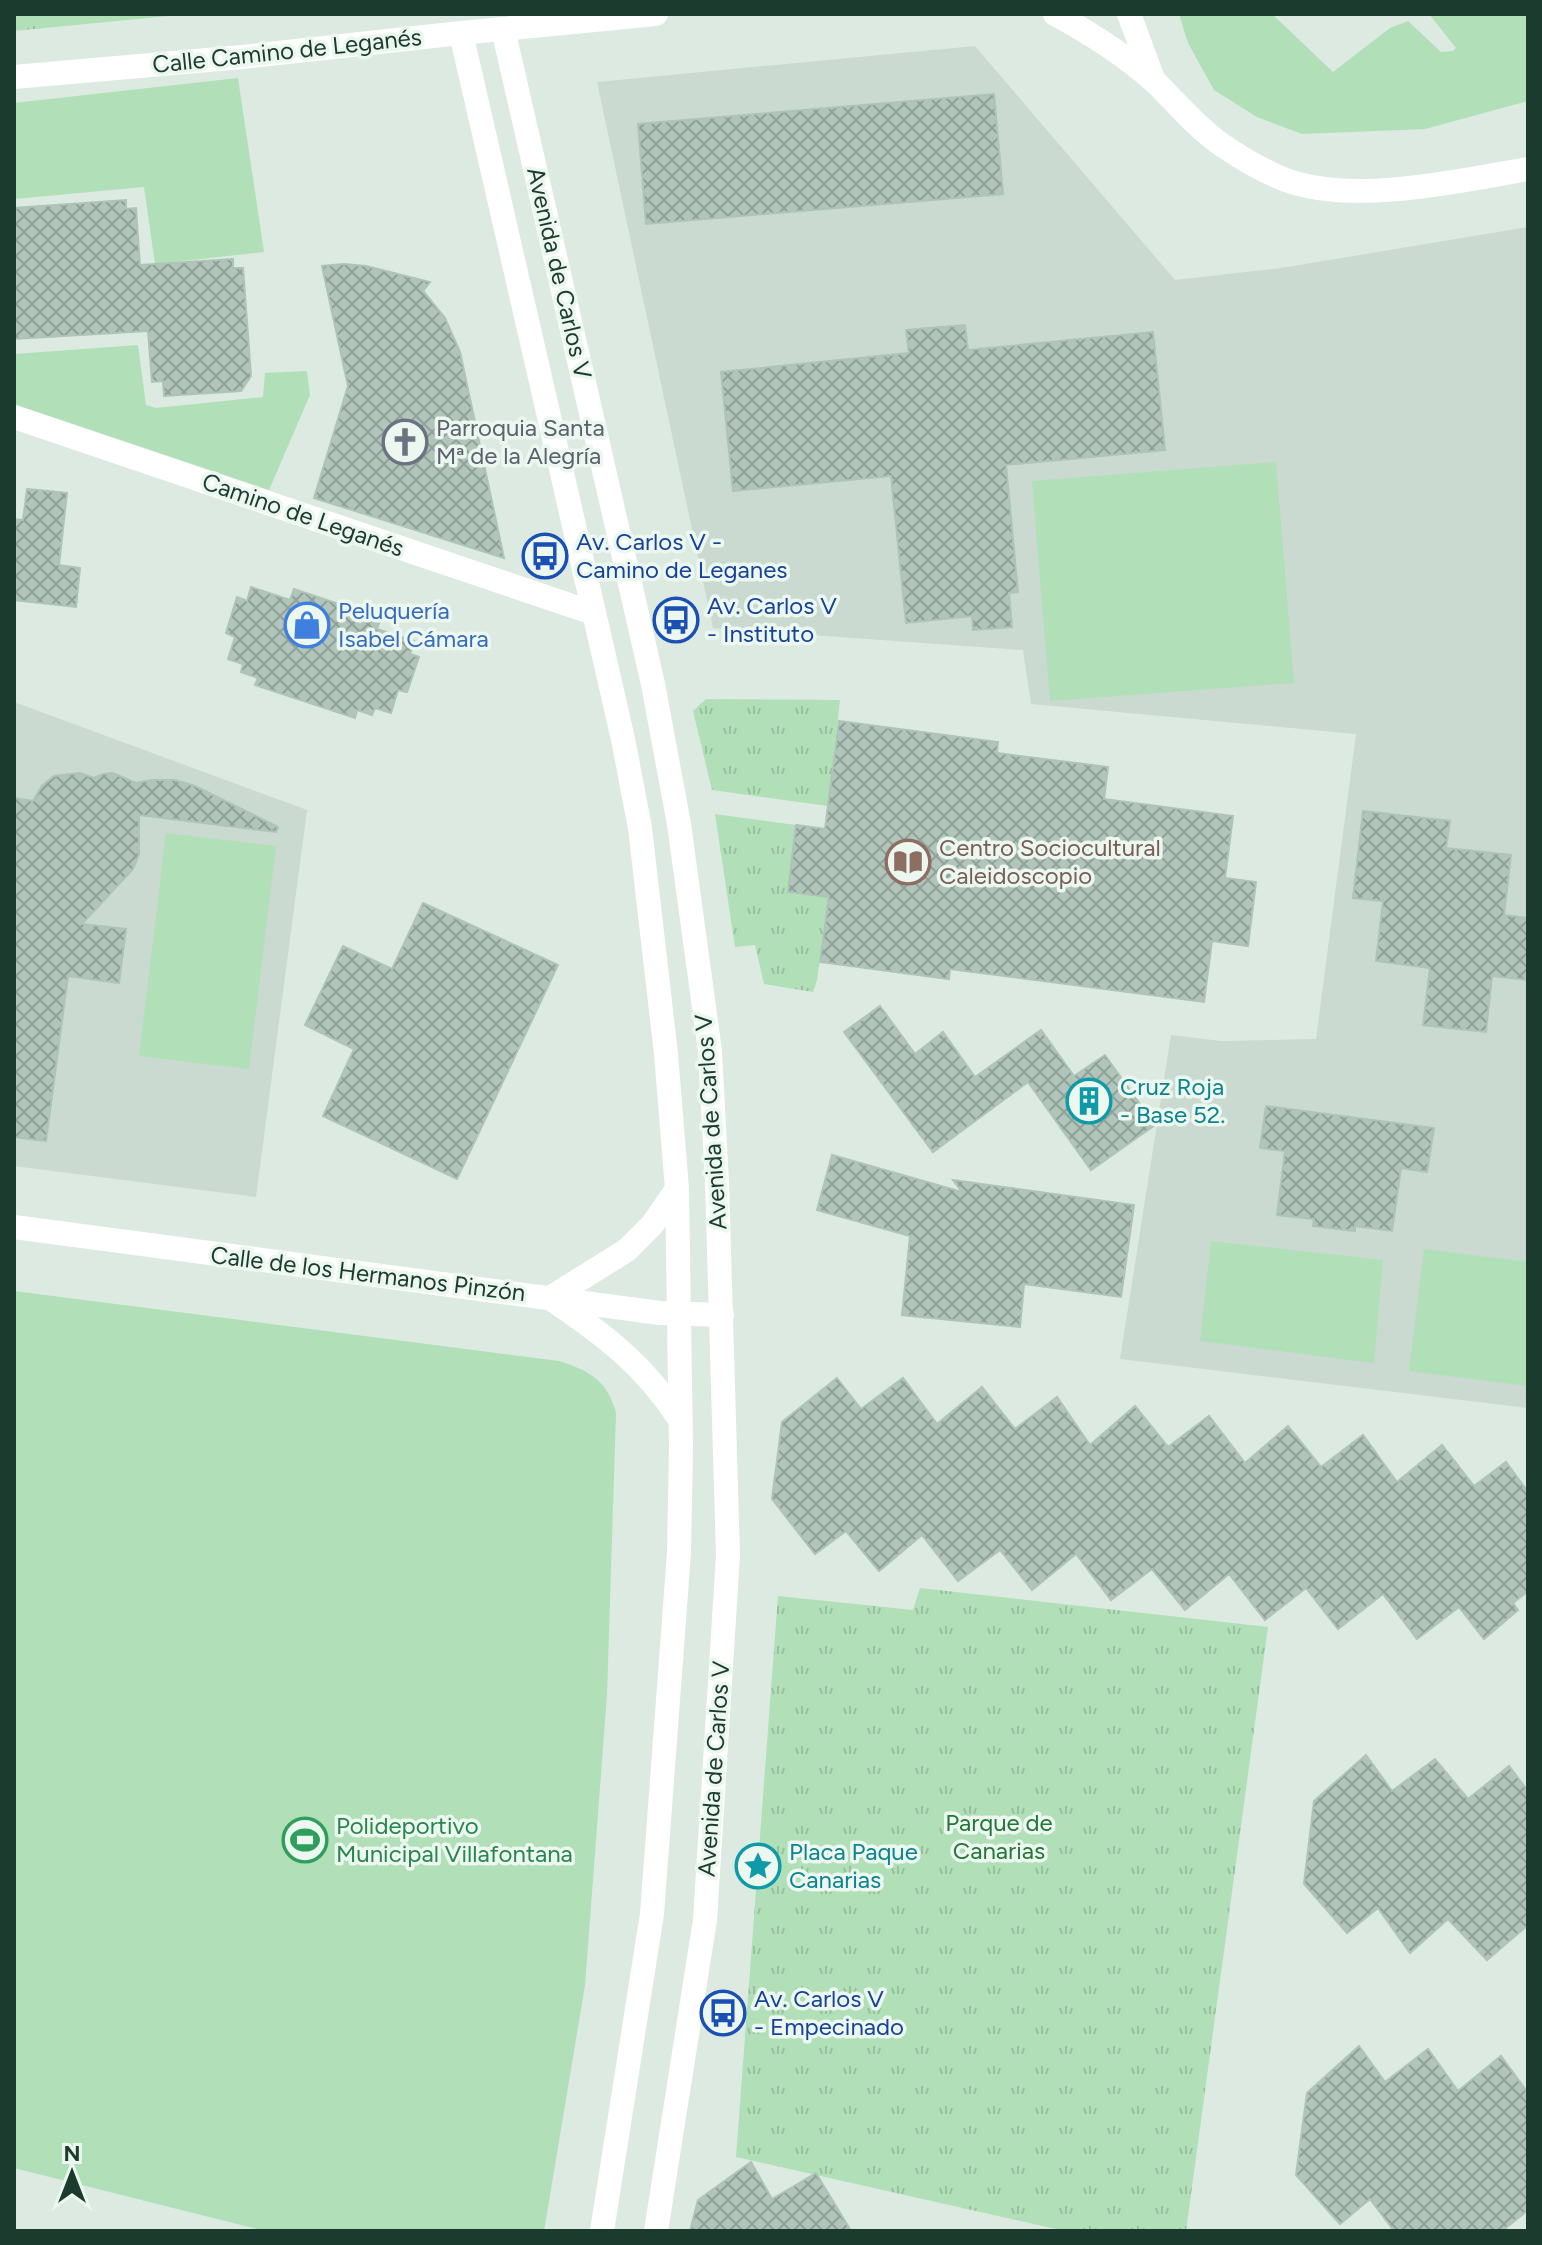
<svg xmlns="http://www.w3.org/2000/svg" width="1542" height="2245" font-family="Figtree,sans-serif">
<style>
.built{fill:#cadad1}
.grass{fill:url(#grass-tufts)}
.garden{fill:#b1dfb8}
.building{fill:url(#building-cross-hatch);stroke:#aec4b8;stroke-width:2}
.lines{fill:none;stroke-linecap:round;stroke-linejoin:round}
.pedestrian{stroke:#fff;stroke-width:24}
.minor{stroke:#fff;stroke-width:24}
.tertiary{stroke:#fff;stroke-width:24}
.labels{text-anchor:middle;stroke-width:7;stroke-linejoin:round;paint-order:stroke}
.street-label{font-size:24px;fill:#1c3b2f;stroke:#ecf7f0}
.worship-label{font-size:24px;fill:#5b616d;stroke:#ecf7f0;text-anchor:start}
.transit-label{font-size:24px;fill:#164399;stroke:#ecf7f0;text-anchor:start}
.shop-label{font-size:24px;fill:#366cbe;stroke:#ecf7f0;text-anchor:start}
.education-label{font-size:24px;fill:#785e54;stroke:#ecf7f0;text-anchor:start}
.culture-label{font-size:24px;fill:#0d838f;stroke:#ecf7f0;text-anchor:start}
.park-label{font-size:24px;fill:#227639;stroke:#ecf7f0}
.leisure-label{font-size:24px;fill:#27864d;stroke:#ecf7f0;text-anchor:start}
</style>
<defs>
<pattern id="grass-tufts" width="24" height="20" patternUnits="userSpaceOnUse" patternTransform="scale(2)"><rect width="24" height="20" fill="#b1dfb8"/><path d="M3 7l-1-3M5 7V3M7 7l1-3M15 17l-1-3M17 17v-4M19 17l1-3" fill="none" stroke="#98c09e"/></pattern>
<pattern id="building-cross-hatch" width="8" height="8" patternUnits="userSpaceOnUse" patternTransform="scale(2)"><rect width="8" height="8" fill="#b1c5bb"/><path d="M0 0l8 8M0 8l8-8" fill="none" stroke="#8fa198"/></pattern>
</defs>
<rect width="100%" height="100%" fill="#dceae2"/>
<!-- built -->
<g class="built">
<polygon points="975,46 1175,280 1281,268 1528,227 1528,1408 1120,1359 1171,1035 1221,1041 1316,1039 1356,734 1031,704 1023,650 713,628 597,82"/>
<polygon points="14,702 307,810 256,1197 14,1166"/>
</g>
<!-- grass -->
<g class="grass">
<polygon points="14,14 189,14 14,31"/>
<polygon points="706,699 840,700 828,806 712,790 693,711"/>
<polygon points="715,814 796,825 788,892 829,897 817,980 813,992 764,984 755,945 735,947"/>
<polygon points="920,1588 1268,1627 1186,2231 1065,2231 736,2157 778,1596 913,1610"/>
</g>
<!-- garden -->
<g class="garden">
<polygon points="1179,14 1272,14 1333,72 1390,28 1408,21 1441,52 1453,51 1456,48 1429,14 1528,14 1528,101 1425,129 1302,134 1257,117 1214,90 1188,43"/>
<polygon points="238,78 264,252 155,264 144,187 14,199 14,103"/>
<polygon points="138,345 146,405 156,408 263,397 265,373 307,371 310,395 269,490 14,404 14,354"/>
<polygon points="1276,462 1294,683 1050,701 1032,481"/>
<polygon points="166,833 276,846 249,1069 139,1056"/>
<polygon points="1211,1241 1383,1260 1374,1363 1200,1341"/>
<polygon points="1424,1249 1528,1262 1528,1386 1409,1371"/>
<path d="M14,1291L559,1361C590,1371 607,1380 616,1413L607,1695L585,1985L544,2231H265L14,2168Z"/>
</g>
<!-- building -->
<g class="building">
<polygon points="994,94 1003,194 646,224 638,124"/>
<polygon points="126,200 126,209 136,208 140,265 233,259 233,268 243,268 251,376 241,391 164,396 163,381 152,382 148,331 14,339 14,208"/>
<polygon points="344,264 366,266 430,282 423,291 445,318 460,352 504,558 314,498 348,386 322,266"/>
<polygon points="965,325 968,350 1153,332 1165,450 1006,465 1018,592 1009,593 1012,627 973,630 972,616 906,623 891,476 733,491 721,372 909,353 906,330"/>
<polygon points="27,489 67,493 59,565 80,568 76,607 14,600 14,519 23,520"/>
<polygon points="251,587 290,600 294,589 381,618 377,629 414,641 410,654 419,657 407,692 398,690 391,713 375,708 372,715 357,710 355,718 255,685 258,678 241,672 243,664 228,659 235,637 226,633 237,597 247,601"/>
<polygon points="839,721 998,742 997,753 1108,767 1104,799 1233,816 1225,878 1256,882 1248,946 1212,941 1204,1002 950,969 949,979 820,962 829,897 788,892 796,825 825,829"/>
<polygon points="80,773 94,778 103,774 113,773 136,783 152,780 175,780 195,786 278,827 276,832 139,815 139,854 133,869 82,924 126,929 119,983 68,976 46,1141 14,1137 14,798 33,801 42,786 54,776"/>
<polygon points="1363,811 1450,821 1446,848 1511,855 1504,915 1528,918 1528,980 1492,976 1486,1032 1423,1025 1430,968 1376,961 1383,901 1353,898"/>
<polygon points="423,903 558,965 457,1179 323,1116 354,1049 305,1025 343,946 392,969"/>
<polygon points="880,1006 915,1054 943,1032 975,1077 1041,1030 1074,1076 1105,1055 1155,1125 1091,1170 1028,1082 933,1152 844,1032"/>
<polygon points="1266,1106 1434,1128 1427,1172 1401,1168 1392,1231 1355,1226 1355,1231 1313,1226 1314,1219 1277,1215 1285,1151 1260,1148"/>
<polygon points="832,1155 962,1192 953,1180 1134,1205 1121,1297 1024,1284 1020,1327 902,1315 910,1236 817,1210"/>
<polygon points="837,1378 861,1409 903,1378 937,1424 982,1387 1015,1429 1057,1397 1090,1445 1135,1406 1168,1447 1209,1416 1245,1463 1288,1426 1321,1467 1363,1435 1397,1482 1442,1445 1474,1486 1506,1462 1528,1492 1528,1591 1513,1603 1518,1610 1484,1639 1459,1607 1417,1639 1383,1594 1338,1629 1306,1588 1265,1620 1229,1574 1185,1610 1152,1569 1111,1600 1076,1554 1032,1590 1000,1550 958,1581 922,1535 879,1571 846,1531 815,1554 772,1499 782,1422"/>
<polygon points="1366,1755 1392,1791 1435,1759 1468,1799 1509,1766 1528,1791 1528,1925 1487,1960 1448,1919 1410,1953 1378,1908 1347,1933 1304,1884 1314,1801"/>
<polygon points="1359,2046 1385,2082 1428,2049 1458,2091 1501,2056 1528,2093 1528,2210 1502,2231 1394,2231 1370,2199 1340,2224 1296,2175 1307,2093"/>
<polygon points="751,2162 772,2199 816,2173 851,2231 690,2231 698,2200"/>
</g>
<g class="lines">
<!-- pedestrian -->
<polyline class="pedestrian" points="14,417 593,613"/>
<!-- minor -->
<g class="minor">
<polyline points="14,77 242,57 461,33"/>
<path d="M677,1189L652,1225L627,1250L550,1298C603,1334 645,1365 680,1420"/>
<polyline points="14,1227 660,1313 722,1315"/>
</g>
<!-- tertiary -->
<g class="tertiary">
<path d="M1055,14C1090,33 1125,55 1155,82C1177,103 1197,128 1222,145C1241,158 1265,172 1286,180C1353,205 1459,181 1528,169"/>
<polyline points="1129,14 1153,79"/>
<polyline points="503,29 653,684 679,824 710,1051 717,1183 728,1555 705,1920 656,2231"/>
<polyline points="602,2231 652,1914 679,1553 681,1447 677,1189 666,1054 640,828 623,739 461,33 656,14"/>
</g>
</g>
<!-- icons -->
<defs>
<g id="church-ring" transform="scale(2.3)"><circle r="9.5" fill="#ecf7f0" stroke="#6b7280" stroke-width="1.5"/><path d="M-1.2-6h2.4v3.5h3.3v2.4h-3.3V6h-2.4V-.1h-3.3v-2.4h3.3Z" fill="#6b7280"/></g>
<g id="bus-ring" transform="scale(2.3)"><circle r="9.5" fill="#ecf7f0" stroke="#1a4fb4" stroke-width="1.5"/><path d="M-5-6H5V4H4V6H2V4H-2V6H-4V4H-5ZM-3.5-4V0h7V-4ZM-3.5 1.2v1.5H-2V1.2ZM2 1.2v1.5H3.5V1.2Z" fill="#1a4fb4"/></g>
<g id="shop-ring" transform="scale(2.3)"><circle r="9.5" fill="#ecf7f0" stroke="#3f7fe0" stroke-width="1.5"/><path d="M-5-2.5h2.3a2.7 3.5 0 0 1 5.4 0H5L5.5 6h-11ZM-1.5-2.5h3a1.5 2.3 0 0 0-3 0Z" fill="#3f7fe0"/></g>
<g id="library-ring" transform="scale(2.3)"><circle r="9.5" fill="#ecf7f0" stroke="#8d6e63" stroke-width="1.5"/><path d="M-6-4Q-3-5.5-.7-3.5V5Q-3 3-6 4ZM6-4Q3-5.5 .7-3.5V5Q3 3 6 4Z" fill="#8d6e63"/></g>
<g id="building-ring" transform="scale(2.3)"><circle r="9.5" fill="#ecf7f0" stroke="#0f9aa8" stroke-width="1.5"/><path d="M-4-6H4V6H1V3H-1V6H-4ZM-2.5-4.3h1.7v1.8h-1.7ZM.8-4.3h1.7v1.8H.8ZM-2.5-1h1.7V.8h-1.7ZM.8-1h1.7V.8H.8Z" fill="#0f9aa8"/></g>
<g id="stadium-ring" transform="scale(2.3)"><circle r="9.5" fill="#ecf7f0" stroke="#2e9e5b" stroke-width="1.5"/><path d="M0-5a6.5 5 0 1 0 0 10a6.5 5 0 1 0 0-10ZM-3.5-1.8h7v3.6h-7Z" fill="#2e9e5b"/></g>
<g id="sight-ring" transform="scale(2.3)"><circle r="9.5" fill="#ecf7f0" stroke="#0f9aa8" stroke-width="1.5"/><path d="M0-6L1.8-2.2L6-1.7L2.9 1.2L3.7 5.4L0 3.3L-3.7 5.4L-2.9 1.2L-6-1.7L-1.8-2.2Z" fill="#0f9aa8"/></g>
</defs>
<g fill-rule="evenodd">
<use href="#church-ring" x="405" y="442"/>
<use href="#bus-ring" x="545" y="556"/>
<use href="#bus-ring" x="676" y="620"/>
<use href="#shop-ring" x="307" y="625"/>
<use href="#library-ring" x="908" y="862"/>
<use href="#building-ring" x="1089" y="1101"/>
<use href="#stadium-ring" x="305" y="1840"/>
<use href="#sight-ring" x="758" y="1866"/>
<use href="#bus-ring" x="723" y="2013"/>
</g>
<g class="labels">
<!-- street labels -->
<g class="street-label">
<text transform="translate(287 51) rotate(-6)" y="8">Calle Camino de Leganés</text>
<text transform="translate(559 273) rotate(77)" y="8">Avenida de Carlos V</text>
<text transform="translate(303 515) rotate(19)" y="8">Camino de Leganés</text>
<text transform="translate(711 1122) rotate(-94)" y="8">Avenida de Carlos V</text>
<text transform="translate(368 1274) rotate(7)" y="8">Calle de los Hermanos Pinzón</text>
<text transform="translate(714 1769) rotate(-86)" y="8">Avenida de Carlos V</text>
</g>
<!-- worship labels -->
<g class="worship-label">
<text x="436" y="436">Parroquia Santa<tspan x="436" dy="28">Mª de la Alegría</tspan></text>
</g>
<!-- transit labels -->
<g class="transit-label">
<text x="576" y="550">Av. Carlos V -<tspan x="576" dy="28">Camino de Leganes</tspan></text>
<text x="707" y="614">Av. Carlos V<tspan x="707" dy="28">- Instituto</tspan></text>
<text x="754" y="2007">Av. Carlos V<tspan x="754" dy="28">- Empecinado</tspan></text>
</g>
<!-- shop labels -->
<g class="shop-label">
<text x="338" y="619">Peluquería<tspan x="338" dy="28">Isabel Cámara</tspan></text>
</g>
<!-- education labels -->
<g class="education-label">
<text x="939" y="856">Centro Sociocultural<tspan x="939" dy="28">Caleidoscopio</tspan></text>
</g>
<!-- culture labels -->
<g class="culture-label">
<text x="1120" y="1095">Cruz Roja<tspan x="1120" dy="28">- Base 52.</tspan></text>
<text x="789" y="1860">Placa Paque<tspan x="789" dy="28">Canarias</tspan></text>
</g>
<!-- park labels -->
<g class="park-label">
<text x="999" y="1831">Parque de<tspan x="999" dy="28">Canarias</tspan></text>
</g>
<!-- leisure labels -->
<g class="leisure-label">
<text x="336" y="1834">Polideportivo<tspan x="336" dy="28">Municipal Villafontana</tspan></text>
</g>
</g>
<!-- border -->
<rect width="1542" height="2245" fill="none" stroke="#1c3b2f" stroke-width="32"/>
<!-- north arrow -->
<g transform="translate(72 2173)" stroke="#ecf7f0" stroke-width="6" paint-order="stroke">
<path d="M0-6L14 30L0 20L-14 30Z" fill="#1c3b2f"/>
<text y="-12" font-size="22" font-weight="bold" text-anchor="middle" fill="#1c3b2f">N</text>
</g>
</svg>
